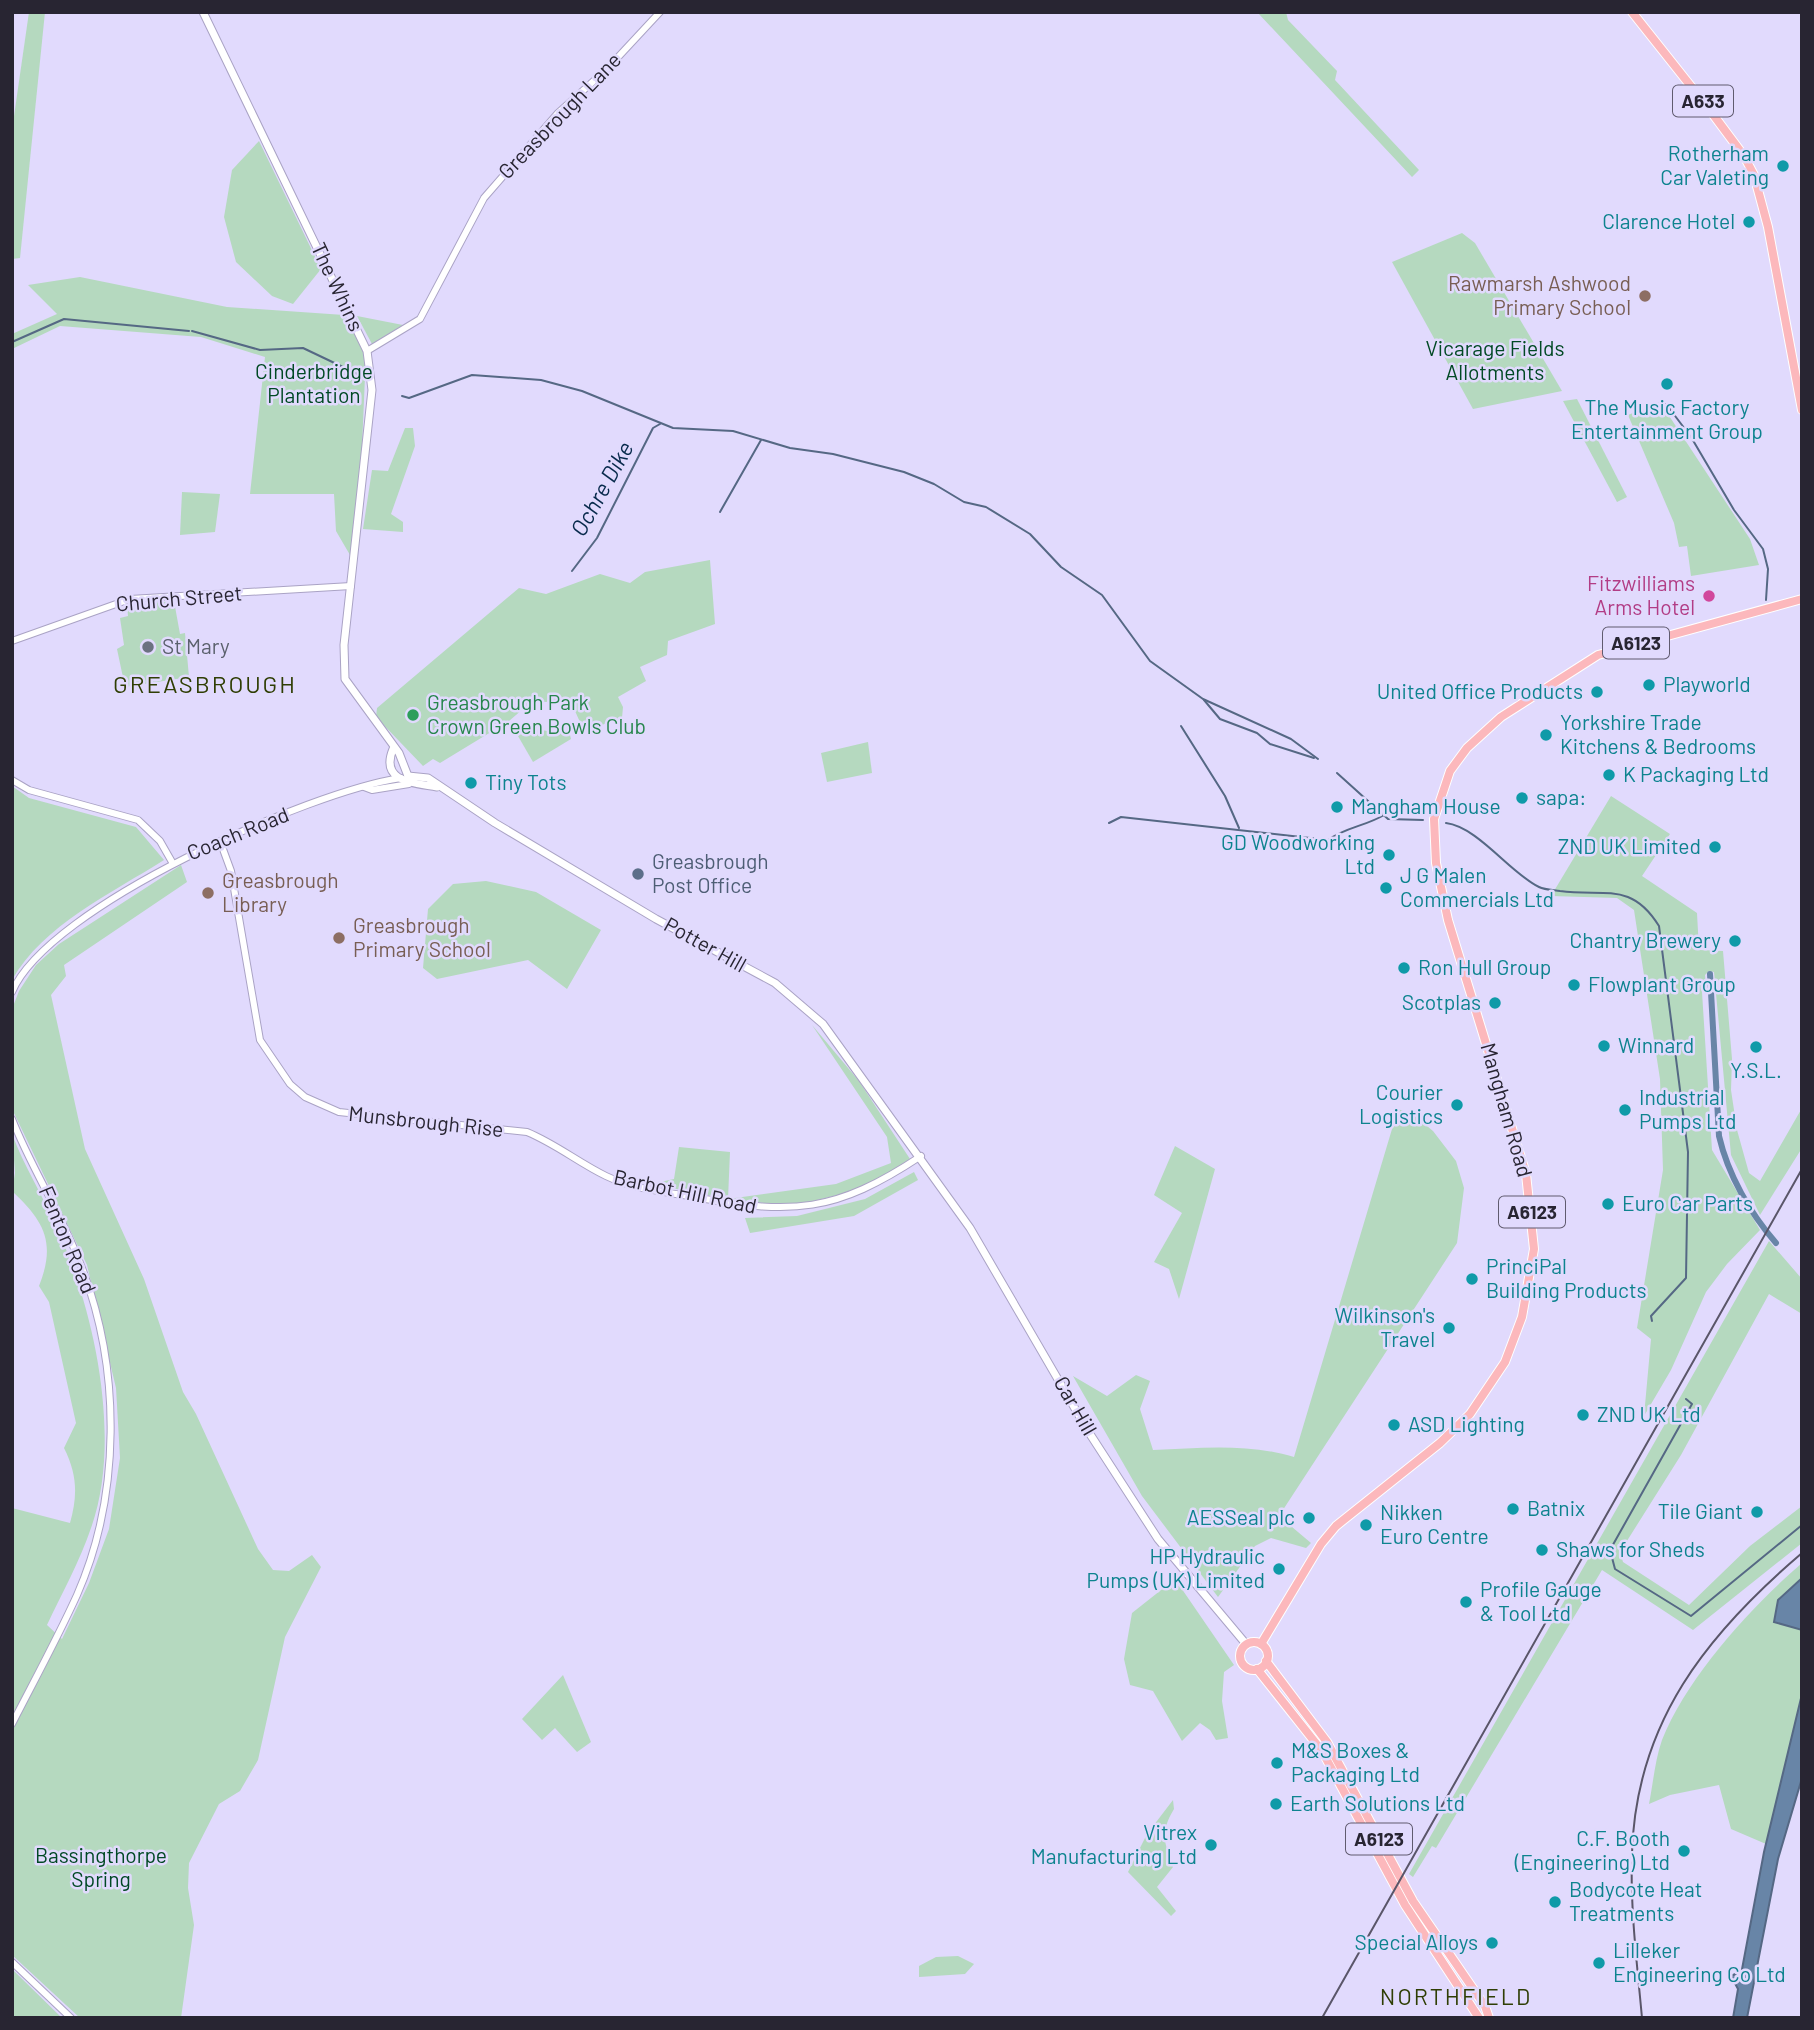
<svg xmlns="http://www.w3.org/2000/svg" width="1814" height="2030" font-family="Barlow,sans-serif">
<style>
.green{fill:#b5d9bf}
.water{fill:#6885a7;stroke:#556884;stroke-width:2}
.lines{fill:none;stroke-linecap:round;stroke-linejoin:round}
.stream{stroke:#556884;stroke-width:2}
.canal{stroke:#6885a7;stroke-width:6}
.tertiary-casing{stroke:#aaa3c5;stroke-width:8}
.secondary-casing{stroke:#aaa3c5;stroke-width:9}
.primary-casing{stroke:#fff;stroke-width:10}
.tertiary{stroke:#fff;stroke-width:6}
.secondary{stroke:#fff;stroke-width:7}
.primary{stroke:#fcb8bc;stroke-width:8}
.rail{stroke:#5a5669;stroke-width:2}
.culture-dot{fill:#0f9aa8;stroke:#e1dafd;stroke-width:2.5}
.education-dot{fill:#8d6e63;stroke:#e1dafd;stroke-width:2.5}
.hotel-dot{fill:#d1479c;stroke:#e1dafd;stroke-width:2.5}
.worship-dot{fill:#6b7280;stroke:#e1dafd;stroke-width:2.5}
.leisure-dot{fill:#2e9e5b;stroke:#e1dafd;stroke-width:2.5}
.service-dot{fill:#5c6f8a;stroke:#e1dafd;stroke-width:2.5}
.labels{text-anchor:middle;stroke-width:5;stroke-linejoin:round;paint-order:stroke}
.shield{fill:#e1dafd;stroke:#605b6f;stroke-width:2}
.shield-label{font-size:19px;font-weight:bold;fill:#282532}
.street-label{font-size:21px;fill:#282532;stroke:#e1dafd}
.culture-label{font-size:21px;fill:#0d838f;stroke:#e1dafd;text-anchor:start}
.education-label{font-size:21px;fill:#785e54;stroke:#e1dafd;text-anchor:start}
.park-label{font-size:21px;fill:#004924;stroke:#e1dafd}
.hotel-label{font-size:21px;fill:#b23c85;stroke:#e1dafd;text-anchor:end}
.worship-label{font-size:21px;fill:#5b616d;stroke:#e1dafd;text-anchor:start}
.leisure-label{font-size:21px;fill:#27864d;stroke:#e1dafd;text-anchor:start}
.service-label{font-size:21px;fill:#4e5e75;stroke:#e1dafd;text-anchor:start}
.water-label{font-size:23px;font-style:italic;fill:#082a4c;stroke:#e1dafd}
.neighbourhood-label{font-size:23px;letter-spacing:2px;fill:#2f3e04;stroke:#e1dafd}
.quarter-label{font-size:24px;letter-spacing:2px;fill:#2f3e04;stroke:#e1dafd}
</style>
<rect width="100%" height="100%" fill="#e1dafd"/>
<!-- green -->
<g class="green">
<polygon points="29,12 45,12 20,258 12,259 12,130"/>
<polygon points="1257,12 1286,12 1288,20 1337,71 1335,80 1419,170 1412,177"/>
<polygon points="259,141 321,269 293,304 272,296 236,262 224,217 232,170"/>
<polygon points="1462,233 1475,243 1562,391 1473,409 1392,262"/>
<polygon points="80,277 227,307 344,315 366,353 362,447 350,555 336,531 334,494 250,494 265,357 201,337 60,326 12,349 12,334 57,314 28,285"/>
<polygon points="357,316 403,325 372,344"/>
<polygon points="1577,399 1627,497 1617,502 1563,401"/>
<polygon points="1660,402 1750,539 1759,565 1691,576 1687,546 1679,547 1674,523 1628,415"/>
<polygon points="405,428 413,428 415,446 391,514 403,522 403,532 363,529 372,470 388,471"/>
<polygon points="182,492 220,494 215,532 180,535"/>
<polygon points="710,560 715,624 668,641 667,655 640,667 646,681 618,697 623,707 622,718 584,731 575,711 560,701 530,703 509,721 440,763 433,759 423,766 376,717 377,708 519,588 546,594 600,574 630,583 645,572"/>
<polygon points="174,601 180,634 185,633 189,677 125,687 117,649 124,645 120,618 128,616 127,605"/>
<polygon points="530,728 570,735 571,739 533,762 518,736"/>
<polygon points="868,742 872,773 827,782 821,753"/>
<path d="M12,786L29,798L136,827L164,860C112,893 43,925 12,980Z"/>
<polygon points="1611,796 1670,834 1642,876 1697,913 1699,950 1723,951 1732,1059 1731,1090 1737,1130 1749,1173 1760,1181 1802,1108 1802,1148 1760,1215 1731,1155 1714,972 1709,971 1705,975 1706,987 1702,992 1712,1150 1760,1230 1727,1264 1706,1292 1671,1370 1644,1416 1651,1339 1637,1328 1663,1170 1660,1079 1634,910 1617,898 1551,896"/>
<path d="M181,865L187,882L64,965L66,976L51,995L85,1149L144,1279L183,1392L196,1414L258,1549L273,1570L289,1571L312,1555L321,1567L285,1637L258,1760L240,1791L219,1804L189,1863L188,1888L194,1925L181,2018H80L12,1955V1508L70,1523C78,1495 77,1474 64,1448L76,1423L49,1302L39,1286C56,1243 45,1222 12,1191L15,1173L12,1134C24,1166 42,1194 56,1226C94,1308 123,1439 91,1528C80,1561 62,1593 47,1625L62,1639L89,1583L109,1529L120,1458L116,1388L87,1265L12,1109V1009L19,991L36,965L59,944Z"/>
<polygon points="486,881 536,892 601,930 567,989 528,960 437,979 423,968 428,909 453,884"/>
<polygon points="812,1025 859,1081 910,1159 862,1189 793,1206 728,1199 651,1184 674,1179 679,1147 730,1152 728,1199 836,1184 891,1163 887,1137"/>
<path d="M1398,1109L1415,1116L1433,1131L1456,1161L1464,1188L1457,1243L1279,1516L1311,1543L1306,1548L1271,1538L1255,1546L1218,1597L1142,1496L1073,1376L1107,1396L1136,1375L1150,1381L1140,1409L1153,1450C1200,1448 1248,1443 1294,1457Z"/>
<polygon points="1175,1146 1215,1169 1179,1299 1169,1269 1154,1262 1182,1213 1154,1195"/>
<polygon points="914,1172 918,1180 854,1216 750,1233 745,1218 797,1216 865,1199"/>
<polygon points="1769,1241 1802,1279 1802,1314 1769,1294 1681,1455 1620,1552 1623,1562 1689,1605 1750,1546 1802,1506 1802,1543 1693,1630 1602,1570 1436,1848 1432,1846 1413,1877 1409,1874"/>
<path d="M1802,1563V1578L1790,1588L1774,1622L1802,1630V1694L1766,1844L1731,1829L1719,1785L1670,1795L1649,1804C1653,1784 1655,1760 1662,1740C1687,1677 1751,1607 1802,1563Z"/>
<polygon points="1175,1579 1234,1665 1224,1672 1222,1701 1228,1738 1216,1740 1210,1730 1200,1723 1182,1741 1153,1691 1130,1685 1124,1659 1132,1613"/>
<polygon points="563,1675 591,1742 577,1752 555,1728 542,1740 522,1719"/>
<path d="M1173,1800L1174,1809C1160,1832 1164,1842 1173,1867L1157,1887L1176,1911L1171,1916L1128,1872L1147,1834Z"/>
<polygon points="958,1956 974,1964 965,1974 919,1977 919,1966 936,1957"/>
<polygon points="12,1969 14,1971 62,2018 12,2018"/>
</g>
<!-- water -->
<g class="water">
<polygon points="1802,1578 1802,1630 1774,1622 1778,1600"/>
<polygon points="1802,1694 1802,1778 1778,1859 1747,2018 1733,2018 1738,1989 1731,1976 1735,1974 1740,1980 1764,1852"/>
</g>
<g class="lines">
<!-- stream -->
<g class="stream">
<polyline points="192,331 260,350 303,348 366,378"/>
<polyline points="12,342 64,319 189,331"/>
<polyline points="402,396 409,398 472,375 541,380 582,391 673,428 733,431 790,448 833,454 904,472 934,484 964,502 986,507 1030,534 1061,567 1102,595 1150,661 1203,699 1291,739 1318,759"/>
<polyline points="1666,404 1691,437 1734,510 1763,549 1768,569 1766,600"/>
<polyline points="720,512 761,440"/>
<polyline points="572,571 597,538 653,428 660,424"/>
<polyline points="1204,700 1220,719 1257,733 1270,744 1314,758"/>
<polyline points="1181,726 1225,796 1239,828"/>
<polyline points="1337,773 1388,819 1423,820"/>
<path d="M1109,823L1121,817L1328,840C1346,827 1366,826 1384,815"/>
<path d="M1446,823C1478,827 1510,873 1539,887C1545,890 1554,890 1560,891C1605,897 1631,881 1659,926L1688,1152L1686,1278L1651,1316L1652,1321"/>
<polyline points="1686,1399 1692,1404 1610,1550 1615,1569 1691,1616 1802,1525"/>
</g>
<!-- canal -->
<path class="canal" d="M1710,974L1719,1136C1728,1175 1750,1213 1776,1243"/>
<!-- tertiary casing -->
<g class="tertiary-casing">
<g id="tertiary">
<polyline points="367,351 420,319 484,198 558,113 607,69 660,12"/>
<polyline points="12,641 130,599 351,586"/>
<polyline points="12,780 29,790 138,820 160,841 172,862"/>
<polyline points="364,787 372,790 409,784"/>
<path d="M220,841L231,871L260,1040L290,1084L305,1097L339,1112L527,1132C556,1144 579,1163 606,1176C633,1189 665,1192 694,1197C793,1215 835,1213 921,1156"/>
<path d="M12,992C48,906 311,791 401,778"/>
<path d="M12,1119C32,1170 63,1216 82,1268C121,1370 121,1495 77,1595C57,1639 34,1681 12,1724"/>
<polyline points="12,1962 71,2018"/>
</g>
</g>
<!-- secondary casing -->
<g class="secondary-casing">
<g id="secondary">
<polyline points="203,12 367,351 372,390 344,645 345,679 399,753 408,776"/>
<path d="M393,749C379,783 416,783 437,787"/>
<polyline points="408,776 428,778 495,823 656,919 775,983 823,1024 970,1228 1088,1431 1158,1539 1246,1644"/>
</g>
</g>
<!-- primary casing -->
<g class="primary-casing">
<g id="primary">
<polyline points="1632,12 1709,109 1744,156 1754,175 1768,227 1802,410"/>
<circle cx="1254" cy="1656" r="14"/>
<polyline points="1261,1644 1321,1544 1336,1526 1440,1443 1470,1414 1505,1362 1522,1317 1534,1249 1526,1174 1448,920 1436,863 1434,819 1450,771 1467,748 1501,717 1598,655 1802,599"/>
<polyline points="1266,1661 1327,1742 1413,1901 1485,2006 1489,2018"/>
<polyline points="1257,1669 1322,1751 1405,1905 1479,2018"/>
</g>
</g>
<!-- tertiary -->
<use href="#tertiary" class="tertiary"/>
<!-- secondary -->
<use href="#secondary" class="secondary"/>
<!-- primary -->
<use href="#primary" class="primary"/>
<!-- rail -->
<g class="rail">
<polyline points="1322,2018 1802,1169"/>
<path d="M1642,2018C1637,1963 1630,1908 1632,1853C1636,1722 1707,1634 1802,1553"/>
</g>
</g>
<!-- markers -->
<g class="culture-dot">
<circle cx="1783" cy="166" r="7"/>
<circle cx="1749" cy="222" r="7"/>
<circle cx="1667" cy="384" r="7"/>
<circle cx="1649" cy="685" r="7"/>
<circle cx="1597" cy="692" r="7"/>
<circle cx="1546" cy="735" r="7"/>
<circle cx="1609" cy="775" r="7"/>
<circle cx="471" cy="783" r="7"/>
<circle cx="1522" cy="798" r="7"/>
<circle cx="1337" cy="807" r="7"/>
<circle cx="1715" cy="847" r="7"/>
<circle cx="1389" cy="855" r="7"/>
<circle cx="1386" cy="888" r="7"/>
<circle cx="1735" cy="941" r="7"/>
<circle cx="1404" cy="968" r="7"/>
<circle cx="1574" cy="985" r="7"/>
<circle cx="1495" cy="1003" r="7"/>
<circle cx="1604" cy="1046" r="7"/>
<circle cx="1756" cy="1047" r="7"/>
<circle cx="1457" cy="1105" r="7"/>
<circle cx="1625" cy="1110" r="7"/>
<circle cx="1608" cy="1204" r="7"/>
<circle cx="1472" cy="1279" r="7"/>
<circle cx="1449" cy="1328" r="7"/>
<circle cx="1583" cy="1415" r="7"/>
<circle cx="1394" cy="1425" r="7"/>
<circle cx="1513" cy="1509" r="7"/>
<circle cx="1757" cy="1512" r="7"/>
<circle cx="1309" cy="1518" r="7"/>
<circle cx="1366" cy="1525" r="7"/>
<circle cx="1542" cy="1550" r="7"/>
<circle cx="1279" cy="1569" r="7"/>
<circle cx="1466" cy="1602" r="7"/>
<circle cx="1277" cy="1763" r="7"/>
<circle cx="1276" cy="1804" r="7"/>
<circle cx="1211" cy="1845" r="7"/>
<circle cx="1684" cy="1851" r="7"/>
<circle cx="1555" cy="1902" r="7"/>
<circle cx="1492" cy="1943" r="7"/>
<circle cx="1599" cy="1963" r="7"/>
</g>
<g class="education-dot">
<circle cx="1645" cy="296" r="7"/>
<circle cx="208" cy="893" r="7"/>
<circle cx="339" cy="938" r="7"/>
</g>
<circle class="hotel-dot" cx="1709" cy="596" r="7"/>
<circle class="worship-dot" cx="148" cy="647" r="7"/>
<circle class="leisure-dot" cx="413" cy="715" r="7"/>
<circle class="service-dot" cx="638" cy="874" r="7"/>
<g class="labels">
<!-- shield labels -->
<g class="shield">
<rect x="1673" y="85.5" width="60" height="31" rx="5"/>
<rect x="1603" y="627.5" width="66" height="31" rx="5"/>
<rect x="1499" y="1196.5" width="66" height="31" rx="5"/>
<rect x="1346" y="1823.5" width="66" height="31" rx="5"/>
</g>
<g class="shield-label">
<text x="1703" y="108">A633</text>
<text x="1636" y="650">A6123</text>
<text x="1532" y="1219">A6123</text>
<text x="1379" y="1846">A6123</text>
</g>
<!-- street labels -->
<g class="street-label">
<text transform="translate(560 116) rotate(-46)" y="7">Greasbrough Lane</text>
<text transform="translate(337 287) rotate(65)" y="7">The Whins</text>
<text transform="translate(179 599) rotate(-5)" y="7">Church Street</text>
<text transform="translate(238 834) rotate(-22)" y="7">Coach Road</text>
<text transform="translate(705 945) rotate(29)" y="7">Potter Hill</text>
<text transform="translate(1506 1110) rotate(74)" y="7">Mangham Road</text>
<text transform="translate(426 1122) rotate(6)" y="7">Munsbrough Rise</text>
<text transform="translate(685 1192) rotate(12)" y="7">Barbot Hill Road</text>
<text transform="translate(67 1240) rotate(67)" y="7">Fenton Road</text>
<text transform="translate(1075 1406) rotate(60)" y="7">Car Hill</text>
</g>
<!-- culture labels -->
<g class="culture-label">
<text x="1769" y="161" text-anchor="end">Rotherham<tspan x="1769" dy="24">Car Valeting</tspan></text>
<text x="1735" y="229" text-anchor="end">Clarence Hotel</text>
<text x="1667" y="415" text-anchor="middle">The Music Factory<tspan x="1667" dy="24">Entertainment Group</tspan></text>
<text x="1663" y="692">Playworld</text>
<text x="1583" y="699" text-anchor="end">United Office Products</text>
<text x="1560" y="730">Yorkshire Trade<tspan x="1560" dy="24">Kitchens &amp; Bedrooms</tspan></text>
<text x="1623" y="782">K Packaging Ltd</text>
<text x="485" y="790">Tiny Tots</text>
<text x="1536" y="805">sapa:</text>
<text x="1351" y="814">Mangham House</text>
<text x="1375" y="850" text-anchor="end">GD Woodworking<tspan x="1375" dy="24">Ltd</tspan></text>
<text x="1701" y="854" text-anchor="end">ZND UK Limited</text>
<text x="1400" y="883">J G Malen<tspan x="1400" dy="24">Commercials Ltd</tspan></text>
<text x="1721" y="948" text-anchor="end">Chantry Brewery</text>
<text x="1418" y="975">Ron Hull Group</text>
<text x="1588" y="992">Flowplant Group</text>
<text x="1481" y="1010" text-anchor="end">Scotplas</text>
<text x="1618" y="1053">Winnard</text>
<text x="1756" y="1078" text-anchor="middle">Y.S.L.</text>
<text x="1443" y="1100" text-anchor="end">Courier<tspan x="1443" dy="24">Logistics</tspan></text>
<text x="1639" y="1105">Industrial<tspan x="1639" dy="24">Pumps Ltd</tspan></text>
<text x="1622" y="1211">Euro Car Parts</text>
<text x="1486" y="1274">PrinciPal<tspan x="1486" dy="24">Building Products</tspan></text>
<text x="1435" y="1323" text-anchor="end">Wilkinson's<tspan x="1435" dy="24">Travel</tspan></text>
<text x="1597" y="1422">ZND UK Ltd</text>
<text x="1408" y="1432">ASD Lighting</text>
<text x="1527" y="1516">Batnix</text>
<text x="1743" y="1519" text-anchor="end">Tile Giant</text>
<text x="1380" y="1520">Nikken<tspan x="1380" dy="24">Euro Centre</tspan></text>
<text x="1295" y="1525" text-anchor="end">AESSeal plc</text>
<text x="1556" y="1557">Shaws for Sheds</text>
<text x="1265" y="1564" text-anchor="end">HP Hydraulic<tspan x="1265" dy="24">Pumps (UK) Limited</tspan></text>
<text x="1480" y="1597">Profile Gauge<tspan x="1480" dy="24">&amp; Tool Ltd</tspan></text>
<text x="1291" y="1758">M&amp;S Boxes &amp;<tspan x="1291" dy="24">Packaging Ltd</tspan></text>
<text x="1290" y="1811">Earth Solutions Ltd</text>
<text x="1197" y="1840" text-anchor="end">Vitrex<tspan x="1197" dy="24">Manufacturing Ltd</tspan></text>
<text x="1670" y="1846" text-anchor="end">C.F. Booth<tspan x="1670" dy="24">(Engineering) Ltd</tspan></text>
<text x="1569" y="1897">Bodycote Heat<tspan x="1569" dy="24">Treatments</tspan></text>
<text x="1478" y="1950" text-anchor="end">Special Alloys</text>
<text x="1613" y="1958">Lilleker<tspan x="1613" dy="24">Engineering Co Ltd</tspan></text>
</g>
<!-- education labels -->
<g class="education-label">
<text x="1631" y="291" text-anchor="end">Rawmarsh Ashwood<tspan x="1631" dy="24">Primary School</tspan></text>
<text x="222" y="888">Greasbrough<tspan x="222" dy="24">Library</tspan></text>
<text x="353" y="933">Greasbrough<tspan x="353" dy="24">Primary School</tspan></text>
</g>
<!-- park labels -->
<g class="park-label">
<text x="1495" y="356">Vicarage Fields<tspan x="1495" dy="24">Allotments</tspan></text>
<text x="314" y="379">Cinderbridge<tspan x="314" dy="24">Plantation</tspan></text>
<text x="101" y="1863">Bassingthorpe<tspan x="101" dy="24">Spring</tspan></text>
</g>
<!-- hotel labels -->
<g class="hotel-label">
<text x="1695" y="591">Fitzwilliams<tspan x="1695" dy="24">Arms Hotel</tspan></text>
</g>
<!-- worship labels -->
<g class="worship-label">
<text x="162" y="654">St Mary</text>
</g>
<!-- leisure labels -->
<g class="leisure-label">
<text x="427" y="710">Greasbrough Park<tspan x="427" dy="24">Crown Green Bowls Club</tspan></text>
</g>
<!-- service labels -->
<g class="service-label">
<text x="652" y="869">Greasbrough<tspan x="652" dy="24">Post Office</tspan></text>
</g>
<!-- water labels -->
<g class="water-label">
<text transform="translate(602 489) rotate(-61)" y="8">Ochre Dike</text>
</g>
<!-- neighbourhood labels -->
<g class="neighbourhood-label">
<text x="1456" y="2005">NORTHFIELD</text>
</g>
<!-- quarter labels -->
<g class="quarter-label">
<text x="205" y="693">GREASBROUGH</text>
</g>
</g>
<!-- border -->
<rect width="1814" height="2030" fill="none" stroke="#282532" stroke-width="28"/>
</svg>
